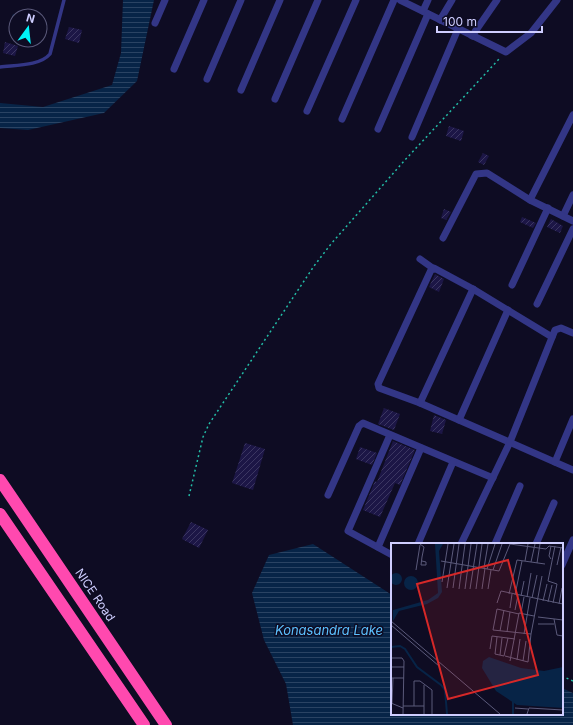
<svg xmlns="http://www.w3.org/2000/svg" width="573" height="725" font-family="Inter,sans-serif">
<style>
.water{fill:url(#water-rules)}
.building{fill:url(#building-hatch)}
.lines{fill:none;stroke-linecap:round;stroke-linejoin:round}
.path{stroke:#23bda7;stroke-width:1.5;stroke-dasharray:2 3;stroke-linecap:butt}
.service{stroke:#333686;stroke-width:3.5}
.minor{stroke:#333686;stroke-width:7}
.motorway{stroke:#ff49af;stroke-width:12}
.labels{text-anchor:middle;stroke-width:3;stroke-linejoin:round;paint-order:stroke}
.street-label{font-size:12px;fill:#cfceff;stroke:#0e0c23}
.water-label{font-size:13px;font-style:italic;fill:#5cc1ff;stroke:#0e0c23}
.inset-river{fill:none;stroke:#072447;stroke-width:2}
.inset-road{fill:none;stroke:#5b5a7b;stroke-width:1}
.view{fill:#d62828;fill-opacity:0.15;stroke:#d62828;stroke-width:2}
.inset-edge{fill:none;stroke:#cfceff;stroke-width:2}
</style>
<defs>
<pattern id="water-rules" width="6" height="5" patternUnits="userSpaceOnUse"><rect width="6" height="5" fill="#072447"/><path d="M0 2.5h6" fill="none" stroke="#2a4363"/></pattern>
<pattern id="building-hatch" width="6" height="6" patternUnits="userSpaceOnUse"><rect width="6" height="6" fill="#1c1646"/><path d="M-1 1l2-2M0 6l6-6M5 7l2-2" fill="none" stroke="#3c3762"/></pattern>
</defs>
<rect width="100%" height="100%" fill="#0e0c23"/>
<!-- water -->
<g class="water">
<polygon points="123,0 154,0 137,81 104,113 28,130 0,128 0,103 43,107 112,85 121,53"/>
<polygon points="13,14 20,16 16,16 16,32 9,30"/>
<polygon points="40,21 47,23 43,39 40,38"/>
<polygon points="313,544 392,595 392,714 562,714 562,688 573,693 573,725 293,725 286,684 264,640 252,593 269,555"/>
</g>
<!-- building -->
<g class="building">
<polygon points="69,27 82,30 79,43 65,39"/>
<polygon points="5,42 18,46 15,56 3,53"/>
<polygon points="449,126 464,131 461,141 446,136"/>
<polygon points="483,153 489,156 484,165 478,162"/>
<polygon points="444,209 451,212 446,220 441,218"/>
<polygon points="522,217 536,223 533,228 520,222"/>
<polygon points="551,219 563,226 560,233 547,227"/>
<polygon points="435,274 444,279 439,292 429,287"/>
<polygon points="384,408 400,414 394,430 378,424"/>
<polygon points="434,415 446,420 442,434 430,431"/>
<polygon points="393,441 415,450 400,485 395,483 380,517 363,510 375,481 377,482"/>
<polygon points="245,443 265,449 253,490 232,483"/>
<polygon points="360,447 377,453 372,465 356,459"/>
<polygon points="191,522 208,530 199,548 182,539"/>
</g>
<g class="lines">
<!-- path -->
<g class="path">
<polyline points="189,496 203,437 209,424 314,266 331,244 405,160 500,58"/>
<polyline points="562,676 573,681"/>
</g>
<!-- service -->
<path class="service" d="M0,67C15,65 40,66 50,54L64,0"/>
<!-- minor -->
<g class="minor">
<polyline points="400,0 506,52 531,33 557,0"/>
<polyline points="423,11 428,0"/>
<polyline points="440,20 452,0"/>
<polyline points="155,23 165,0"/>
<polyline points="472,36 497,0"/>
<polyline points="174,69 204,0"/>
<polyline points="207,79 241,0"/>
<polyline points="241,90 280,0"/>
<polyline points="275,99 318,0"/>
<polyline points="307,111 356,0"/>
<polyline points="342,119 394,0"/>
<polyline points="378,129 428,14"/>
<polyline points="412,137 458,29"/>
<polyline points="530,200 573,115"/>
<polyline points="563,216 573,195"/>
<polyline points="443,238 476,174 487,173 530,200 573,221"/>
<polyline points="420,259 434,269"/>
<polyline points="512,285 548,208"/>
<polyline points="537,304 573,229"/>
<polyline points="552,337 473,289 434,268 431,270 378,384 379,388 420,403 573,470"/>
<polyline points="420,403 473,289"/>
<polyline points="459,420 508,310"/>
<polyline points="390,435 348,531 392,555"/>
<polyline points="555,462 573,419"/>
<polyline points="328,495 359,426 363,423 493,478"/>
<polyline points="418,544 453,462"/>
<polyline points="461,544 510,442 555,330 561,328 573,333"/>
<polyline points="495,544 520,486"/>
<polyline points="536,544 554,503"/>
<polyline points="378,547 421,448"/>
<polyline points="562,565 573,540"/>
</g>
<!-- motorway -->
<g class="motorway">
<polyline points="0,480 166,725"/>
<polyline points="0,514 144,725"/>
</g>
</g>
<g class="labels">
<!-- street labels -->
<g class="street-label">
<text transform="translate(95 595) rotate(56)" y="4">NICE Road</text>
</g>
<!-- water labels -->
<g class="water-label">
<text x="329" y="635">Konasandra Lake</text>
</g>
</g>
<!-- overview -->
<g transform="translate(391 543)">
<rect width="172" height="172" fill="#0e0c23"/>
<path d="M44,1H52L48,8L51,49L47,55L36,61L8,68L2,78V67L37,57L47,50ZM-1 36a6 6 0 1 1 12 0a6 6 0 1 1-12 0ZM13 40a7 7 0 1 1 14 0a7 7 0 1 1-14 0ZM98,114L130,125L153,128L172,124V165L126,162L105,148L91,125L92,118Z" fill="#072447"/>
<path class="inset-river" d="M0,104L9,103L14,106L26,124L50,142L54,147L56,171M122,158V171"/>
<path class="inset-road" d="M29,1L33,4L31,14L30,22H35V19L31,18M119,1L155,6L158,3L172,5M160,3L158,13L160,16M50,18L108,28L119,1M134,18L137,1M140,19L144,1M146,20L149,1M166,22L170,4M93,25L97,1M96,26L104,1M25,27L29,2M102,27L111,1M51,39L57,1M56,45L63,1M62,45L68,1M68,46L74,1M74,46L80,1M79,46L86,1M85,46L91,1M91,46L94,25M97,46L100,27M118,51L126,17L154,21M124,52L131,18M130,53L133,38M136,54L140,30M141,55L146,32M152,58L156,41M157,59L161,42M106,60L110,48L172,61M162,60L166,41L157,38L164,3M168,61L171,45M119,65L121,51M124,67L127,52M130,70L133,54M128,71L106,66L102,87L140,91L151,33M147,74L172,77M163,76L166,92L172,93M0,78L109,171M147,81H163M0,82L48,123M109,88L113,67M116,89L119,69M133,91L139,55M106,94L104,111L113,113L117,95M99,106L101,93L124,96M109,112L111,95M114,113L137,119L140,91M0,115H11L13,118L12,171M126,117L129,96M119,118L128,70L143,73M132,118L135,98M0,124H13M0,135H13M0,160L12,165M1,160L2,135M12,163H33M23,163V138H29L41,147V171M124,165L137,166M33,171V142M136,171L138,165L172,167"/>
<path class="view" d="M117,17L147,132L57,156L26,41Z"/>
<rect width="172" height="172" class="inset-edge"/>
</g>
<!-- north arrow -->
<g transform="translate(28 28) rotate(15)"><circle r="19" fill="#0e0c23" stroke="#5b5a7b"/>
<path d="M0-3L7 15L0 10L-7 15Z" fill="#00f4f9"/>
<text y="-6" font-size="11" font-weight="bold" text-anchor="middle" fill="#cfceff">N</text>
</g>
<!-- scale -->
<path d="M437 26v6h105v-6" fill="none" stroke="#cfceff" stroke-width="2"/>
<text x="443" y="26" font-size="12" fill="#cfceff" stroke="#0e0c23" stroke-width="3" paint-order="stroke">100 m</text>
</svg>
